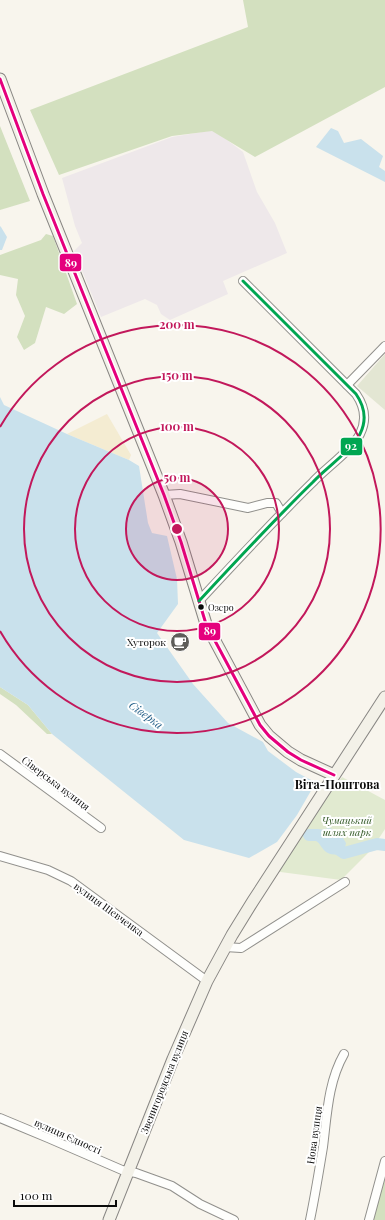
<svg xmlns="http://www.w3.org/2000/svg" width="385" height="1220" font-family="'Playfair Display',serif">
<style>
.industrial{fill:#eee8ea}
.green{fill:#e1ead0}
.forest{fill:#d3e0bf}
.sand{fill:#f4ecd2}
.cemetery{fill:#e3e6d3}
.water{fill:#c9e1ec}
.lines{fill:none;stroke-linecap:round;stroke-linejoin:round}
.river{stroke:#c9e1ec;stroke-width:12}
.street-casing{stroke:#91908c;stroke-width:10}
.secondary-casing{stroke:#888683;stroke-width:13}
.street{stroke:#fefefc;stroke-width:8}
.secondary{stroke:#f3f1e8;stroke-width:11}
.bus-1-casing{stroke:#fff;stroke-width:6}
.bus-2-casing{stroke:#fff;stroke-width:6}
.bus-1{stroke:#e5007d;stroke-width:3}
.bus-2{stroke:#00a651;stroke-width:3}
.ring{fill:none;stroke:#c2185b;stroke-width:2}
.bus-dot{fill:#0a0a0a;stroke:#fff;stroke-width:1.5}
.labels{text-anchor:middle;stroke-width:4;stroke-linejoin:round;paint-order:stroke}
.bus-label{font-size:9px;fill:#0a0a0a;stroke:#fff;text-anchor:start}
.poi-label{font-size:10px;fill:#0a0a0a;stroke:#fff;text-anchor:end}
.street-label{font-size:10px;fill:#0a0a0a;stroke:#fff}
.park-label{font-size:10px;font-style:italic;fill:#305724;stroke:#fff}
.water-label{font-size:11px;font-style:italic;fill:#256089;stroke:#fff}
.quarter-label{font-size:12px;font-weight:bold;fill:#0a0a0a;stroke:#fff}
.centre{fill:#c2185b;stroke:#fff;stroke-width:2}
.ring-label{font-size:12px;text-anchor:middle;font-weight:bold;fill:#c2185b;stroke:#fff;stroke-width:4;stroke-linejoin:round;paint-order:stroke}
.line-badge{stroke:#fff;stroke-width:1.5}
.badge-label{font-size:11px;text-anchor:middle;font-weight:bold;fill:#fff}
</style>
<rect width="100%" height="100%" fill="#f8f5ed"/>
<!-- industrial -->
<polygon class="industrial" points="214,130 243,152 257,192 275,223 287,253 223,281 228,294 170,320 161,314 157,305 145,299 101,317 74,251 82,243 75,226 62,178 172,137"/>
<!-- green -->
<polygon class="green" points="342,777 385,800 385,829 372,849 341,880 273,871"/>
<!-- forest -->
<g class="forest">
<polygon points="243,0 385,0 385,87 255,157 212,131 172,136 59,175 30,110 248,27"/>
<polygon points="0,126 30,201 0,210"/>
<polygon points="46,234 53,236 77,304 64,314 46,307 35,343 24,350 17,337 25,316 16,295 18,279 0,275 0,255 41,240"/>
<polygon points="0,687 28,705 52,734 47,734 16,705 0,694"/>
<polygon points="385,1172 385,1220 373,1220"/>
</g>
<!-- sand -->
<polygon class="sand" points="107,414 131,455 129,460 67,434"/>
<!-- cemetery -->
<polygon class="cemetery" points="385,354 385,410 357,386"/>
<!-- water -->
<g class="water">
<polygon points="331,128 338,131 344,143 361,139 383,156 379,167 385,171 385,182 316,147"/>
<polygon points="0,226 1,227 7,237 2,250 0,250"/>
<polygon points="0,397 4,405 67,434 129,460 139,466 148,523 152,533 167,536 177,579 178,604 157,633 193,684 228,723 263,742 268,751 296,772 313,781 312,789 297,815 277,842 249,858 184,840 52,734 28,705 0,687"/>
<path d="M330,828L340,833L346,843L344,853C328,857 325,853 317,840L319,830Z"/>
</g>
<g class="lines">
<!-- river -->
<polyline class="river" points="309,835 318,835 344,853 377,844 385,845"/>
<!-- street casing -->
<g class="street-casing">
<g id="street">
<polyline points="347,385 385,346"/>
<polyline points="164,495 180,494 248,508 267,503 276,503 282,513"/>
<path d="M199,601C236,561 274,520 313,482C326,468 352,450 360,434C367,420 365,407 356,394L243,281"/>
<polyline points="0,754 101,828"/>
<polyline points="0,856 48,870 71,881 207,981"/>
<polyline points="225,947 241,948 345,882"/>
<polyline points="0,1118 48,1138 122,1170 136,1173 172,1186 200,1204 234,1220"/>
<path d="M310,1220C315,1196 319,1171 323,1147C327,1115 328,1082 344,1054"/>
<polyline points="369,1220 385,1161"/>
</g>
</g>
<!-- secondary casing -->
<g class="secondary-casing">
<g id="secondary">
<polyline points="0,79 43,194 164,495 181,542 206,624 260,725 269,736 288,752 301,760 334,775"/>
<polyline points="109,1220 173,1059 207,981 232,935 253,901 385,697"/>
</g>
</g>
<!-- street -->
<use href="#street" class="street"/>
<!-- secondary -->
<use href="#secondary" class="secondary"/>
<!-- bus-1 casing -->
<g class="bus-1-casing">
<polyline id="bus-1" points="0,79 43,194 164,495 181,542 206,624 260,725 269,736 288,752 301,760 334,775"/>
</g>
<!-- bus-2 casing -->
<g class="bus-2-casing">
<path id="bus-2" d="M199,601C236,561 274,520 313,482C326,468 352,450 360,434C367,420 365,407 356,394L243,281"/>
</g>
<!-- bus-1 -->
<use href="#bus-1" class="bus-1"/>
<!-- bus-2 -->
<use href="#bus-2" class="bus-2"/>
</g>
<!-- distance rings -->
<circle cx="177" cy="529" r="51" fill="#c2185b" fill-opacity=".12"/>
<g class="ring">
<circle cx="177" cy="529" r="51"/>
<circle cx="177" cy="529" r="102"/>
<circle cx="177" cy="529" r="153"/>
<path d="M0 427A204 204 0 1 1 0 631"/>
</g>
<!-- icons -->
<defs>
<g id="cafe-disc" transform="scale(1)"><circle r="9.5" fill="#5d5c59" stroke="#fff"/><path d="M-5.5-4.5H6V0H3Q3 3.5 0 3.5H-2.5Q-5.5 3.5-5.5 0ZM3-3.2v2h1.7v-2ZM-6 4.5H4V6H-6Z" fill="#fff"/></g>
</defs>
<g fill-rule="evenodd">
<use href="#cafe-disc" x="180" y="642"/>
</g>
<!-- markers -->
<circle class="bus-dot" cx="201" cy="607" r="3.5"/>
<g class="labels">
<!-- bus labels -->
<g class="bus-label">
<text x="208" y="611">Озеро</text>
</g>
<!-- poi labels -->
<g class="poi-label">
<text x="166" y="646">Хуторок</text>
</g>
<!-- street labels -->
<g class="street-label">
<text transform="translate(56 783) rotate(37)" y="4">Сіверська вулиця</text>
<text transform="translate(109 909) rotate(36)" y="4">вулиця Шевченка</text>
<text transform="translate(164 1082) rotate(-68)" y="4">Звенигородська вулиця</text>
<text transform="translate(314 1135) rotate(-82)" y="4">Нова вулиця</text>
<text transform="translate(68 1136) rotate(24)" y="4">вулиця Єдності</text>
</g>
<!-- park labels -->
<g class="park-label">
<text x="347" y="824">Чумацький<tspan x="347" dy="12">шлях парк</tspan></text>
</g>
<!-- water labels -->
<g class="water-label">
<text transform="translate(146 715) rotate(36)" y="4">Сіверка</text>
</g>
<!-- quarter labels -->
<g class="quarter-label">
<text x="337" y="789">Віта-Поштова</text>
</g>
</g>
<circle cx="177" cy="529" r="6" class="centre"/>
<g class="ring-label">
<text x="177" y="329">200 m</text>
<text x="177" y="380">150 m</text>
<text x="177" y="431">100 m</text>
<text x="177" y="482">50 m</text>
</g>
<g class="line-badge">
<rect x="59" y="253" width="23" height="19" rx="4" fill="#e5007d"/>
<rect x="340" y="437" width="23" height="19" rx="4" fill="#00a651"/>
<rect x="198" y="622" width="23" height="19" rx="4" fill="#e5007d"/>
</g>
<g class="badge-label">
<text x="71" y="267">89</text>
<text x="351" y="450">92</text>
<text x="210" y="635">89</text>
</g>
<!-- scale -->
<path d="M14 1200v6h102v-6" fill="none" stroke="#0a0a0a" stroke-width="2"/>
<text x="20" y="1200" font-size="12" fill="#0a0a0a" stroke="#ffffff" stroke-width="3" paint-order="stroke">100 m</text>
</svg>
